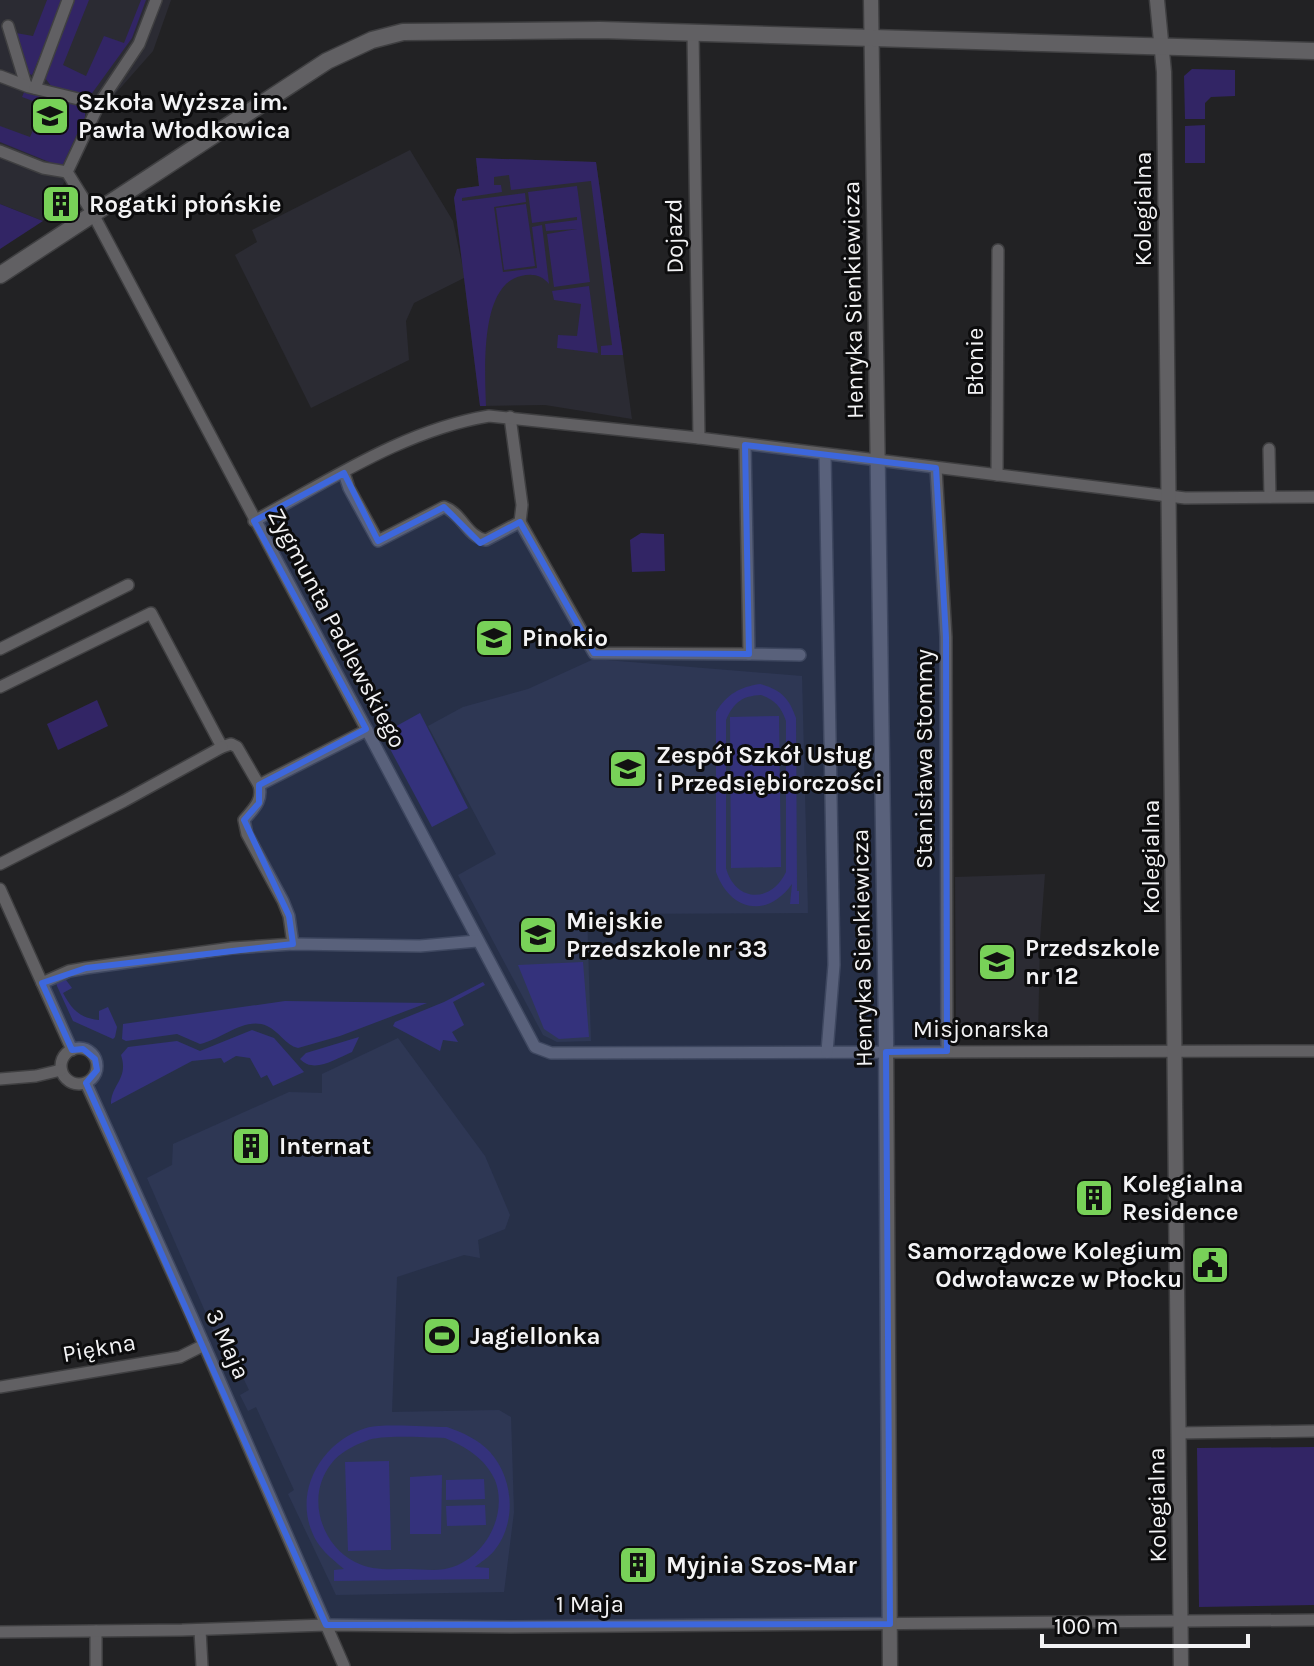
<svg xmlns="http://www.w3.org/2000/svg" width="1314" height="1666" font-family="Karla,sans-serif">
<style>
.built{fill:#2b2b33}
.green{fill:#322565;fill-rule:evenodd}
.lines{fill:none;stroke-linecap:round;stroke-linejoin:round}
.minor-casing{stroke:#3f3f41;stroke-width:14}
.tertiary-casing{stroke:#3f3f41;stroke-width:17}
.secondary-casing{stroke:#3f3f41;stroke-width:19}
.minor{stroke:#616063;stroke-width:11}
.tertiary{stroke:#616063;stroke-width:14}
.secondary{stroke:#616063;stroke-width:16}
.marked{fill:#3d67dc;fill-opacity:0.2;stroke:#3d67dc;stroke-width:6;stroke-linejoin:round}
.labels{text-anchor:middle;stroke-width:6;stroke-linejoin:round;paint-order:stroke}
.poi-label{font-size:24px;font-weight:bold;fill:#f3f3f5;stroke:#0c0c0d;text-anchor:start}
.street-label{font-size:24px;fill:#f3f3f5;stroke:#0c0c0d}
</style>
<rect width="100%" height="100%" fill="#222224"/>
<!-- built -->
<g class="built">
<polygon points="0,0 171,0 153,51 108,102 43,221 0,204"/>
<polygon points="410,150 453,221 462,264 454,198 457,189 479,186 476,158 596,162 632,419 545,405 480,406 464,278 414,303 406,321 409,360 311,408 235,255 257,242 252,230"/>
<polygon points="594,659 802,676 808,913 587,914 591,1041 557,1042 543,1035 458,875 496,854 428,726 463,707 528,689"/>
<polygon points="1045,874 1040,940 1038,1039 956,1039 955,877"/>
<polygon points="398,1038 485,1156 510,1215 505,1229 478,1240 480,1258 464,1255 397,1277 392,1412 499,1410 511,1417 514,1512 504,1592 336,1595 288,1494 294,1490 256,1407 248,1411 240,1395 249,1390 220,1330 214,1332 147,1178 172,1165 173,1144 289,1092 322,1093 322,1074"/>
</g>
<!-- green -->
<g class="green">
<polygon points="47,0 63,0 32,75 27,73 16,33 33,36"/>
<polygon points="73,0 89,0 63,65 86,76 104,36 124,43 141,0 146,0 132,38 90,96 52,87 45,78"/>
<polygon points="1192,69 1235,70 1235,96 1211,97 1205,103 1205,119 1185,119 1184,76"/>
<polygon points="25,90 73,103 85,111 85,117 63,164 59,166 0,142 0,126 30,137 44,105 22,97"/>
<polygon points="1205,125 1205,163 1185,163 1185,126"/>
<path d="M476,158L596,162L623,355H601V346L612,345L591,181L511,190L509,175L494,177V185H501L502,192L462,198V201L525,193L526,202L494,207L503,272L537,268L532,227L542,225L549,284C542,275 532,273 521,276C479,285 485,372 486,406H480L454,198L457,189L479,186Z"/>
<polygon points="577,186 590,282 554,287 547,234 577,229 546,231 545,224 577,220 577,217 532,223 528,192"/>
<polygon points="0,204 43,221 0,249"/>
<polygon points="526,204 535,266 504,270 496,208"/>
<polygon points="589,286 598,353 557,348 558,335 577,336 581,304 554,300 552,291"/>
<polygon points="641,533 664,534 665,571 632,572 630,540"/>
<path d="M760,684C781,690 789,698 796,718L797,891H799V904H790L792,884C767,919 730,911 716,872V712C727,694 740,687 760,684ZM761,695C775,700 781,707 786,721V872C771,904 735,902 726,868V720C734,702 742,696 761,695Z"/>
<polygon points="97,700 108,726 58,750 47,724"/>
<polygon points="420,713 468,808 432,827 382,734"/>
<polygon points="779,716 781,867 731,868 730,717"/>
<polygon points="583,962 589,1037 559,1039 544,1029 518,965"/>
<path d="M66,980L72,988L63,993C72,1010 80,1018 99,1020V1011L108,1007L117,1027L115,1037L113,1039L73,1021L57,986L56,982Z"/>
<polygon points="483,982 485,985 453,1002 464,1025 452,1032 458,1042 443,1040 440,1051 393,1026 395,1022 444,1002"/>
<path d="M285,1001L427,1003L340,1036L298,1048C285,1045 279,1031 267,1026C245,1016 221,1040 200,1044L177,1034L126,1041L122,1039L123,1024Z"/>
<path d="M252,1030L274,1038L304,1072L273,1086L267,1075L261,1078L250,1058L236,1056L224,1063L221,1058L192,1061L111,1104C111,1084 129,1079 121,1055L128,1047L177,1041L200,1051Z"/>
<path d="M359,1037L352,1052C335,1059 314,1074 300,1059L306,1053Z"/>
<path d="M447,1427C463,1433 478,1439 490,1452C514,1479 517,1523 494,1551C489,1557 481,1562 475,1567L489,1568V1579L334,1581V1570L344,1569C331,1558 318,1548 312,1532C294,1489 323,1441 366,1428C384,1423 426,1427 447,1427ZM445,1438C466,1447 485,1458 495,1480C509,1516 483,1562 445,1569C433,1571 420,1569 408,1569C389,1569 372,1571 355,1562C320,1544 306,1496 331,1464C339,1453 354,1445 366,1441C382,1434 426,1438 445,1438Z"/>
<polygon points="1314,1447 1314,1605 1199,1607 1197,1448"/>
<polygon points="389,1461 391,1550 348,1551 345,1462"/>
<polygon points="442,1475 441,1534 410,1534 410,1477"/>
<polygon points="484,1479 485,1499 446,1500 446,1480"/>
<polygon points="485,1505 486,1525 447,1526 446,1506"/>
</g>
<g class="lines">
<!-- minor casing -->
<g class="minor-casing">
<g id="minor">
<polyline points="156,0 139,44 99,104 67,172 93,214 535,1047 551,1053 1314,1051"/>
<polyline points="8,26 26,85"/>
<polyline points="693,32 699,438"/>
<polyline points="0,76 29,87 99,104"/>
<polyline points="35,88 68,0"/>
<polyline points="0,151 43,168 67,172"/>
<polyline points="745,445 749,654 800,655"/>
<polyline points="1269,449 1270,497"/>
<polyline points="825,455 834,965 827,1052"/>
<polyline points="936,468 946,637 947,1051"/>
<path d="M344,473L349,488L378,541L444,507C462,513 467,537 486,540L520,522L522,505L510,417"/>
<polyline points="997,475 998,250"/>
<path d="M254,521C329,481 404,430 489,416L699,438L1185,498L1314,497"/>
<polyline points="520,522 594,653 749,654"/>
<polyline points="0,649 128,585"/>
<polyline points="0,687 151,613 222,747 231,744 237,747 259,785"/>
<polyline points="0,864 124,801 222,747"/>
<polyline points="0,889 72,1050"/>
<path d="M293,944L289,916L283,901L247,834L244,820C254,808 263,801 259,785L367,730"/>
<polyline points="42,983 69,971 86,968 232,948 293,944 420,946 477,941"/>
<circle cx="79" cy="1066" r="18"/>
<polyline points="0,1079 36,1076 61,1070"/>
<polyline points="86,1083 191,1315 344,1666"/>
<polyline points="0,1387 180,1357 204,1345"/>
<polyline points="1178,1433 1314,1431"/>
<polyline points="200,1630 202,1666"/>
<polyline points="96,1631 96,1666"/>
<polyline points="0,1632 182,1630 326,1625 512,1627 1314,1620"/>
</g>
</g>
<!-- tertiary casing -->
<g class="tertiary-casing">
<g id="tertiary">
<polyline points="871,0 886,1037 890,1666"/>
<polyline points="1157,0 1164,72 1181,1666"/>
</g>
</g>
<!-- secondary casing -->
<g class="secondary-casing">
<polyline id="secondary" points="0,275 327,61 372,40 403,32 600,30 1314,51"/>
</g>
<!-- minor -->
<use href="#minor" class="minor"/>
<!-- tertiary -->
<use href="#tertiary" class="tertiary"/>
<!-- secondary -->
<use href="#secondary" class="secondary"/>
</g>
<!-- marked area -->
<path class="marked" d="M745,445L936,468L946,637L947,1051L886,1052L890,1624L326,1625L86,1083L97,1070L95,1059L83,1049L72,1050L42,983L86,968L293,944L289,916L244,820L259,803V785L366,729L254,521L344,473L378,541L444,507L480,543L520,522L594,653L749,654Z"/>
<!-- icons -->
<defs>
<g id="university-square" transform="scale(2)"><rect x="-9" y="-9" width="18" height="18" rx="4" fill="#78d158" stroke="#0c0c0d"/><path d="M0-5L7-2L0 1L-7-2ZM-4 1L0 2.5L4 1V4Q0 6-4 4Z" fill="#111"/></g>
<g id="building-square" transform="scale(2)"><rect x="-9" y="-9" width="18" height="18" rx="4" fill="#78d158" stroke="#0c0c0d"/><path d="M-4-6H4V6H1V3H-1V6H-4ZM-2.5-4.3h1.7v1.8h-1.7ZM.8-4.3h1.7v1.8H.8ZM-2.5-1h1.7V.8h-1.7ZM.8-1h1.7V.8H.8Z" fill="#111"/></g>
<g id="school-square" transform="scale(2)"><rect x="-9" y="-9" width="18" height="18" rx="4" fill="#78d158" stroke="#0c0c0d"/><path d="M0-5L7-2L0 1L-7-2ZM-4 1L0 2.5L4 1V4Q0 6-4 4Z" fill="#111"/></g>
<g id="civic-square" transform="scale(2)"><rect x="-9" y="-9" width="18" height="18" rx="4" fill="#78d158" stroke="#0c0c0d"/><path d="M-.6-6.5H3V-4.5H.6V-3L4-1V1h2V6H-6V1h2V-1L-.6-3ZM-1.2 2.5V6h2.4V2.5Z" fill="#111"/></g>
<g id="stadium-square" transform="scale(2)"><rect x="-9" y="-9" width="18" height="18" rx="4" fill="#78d158" stroke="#0c0c0d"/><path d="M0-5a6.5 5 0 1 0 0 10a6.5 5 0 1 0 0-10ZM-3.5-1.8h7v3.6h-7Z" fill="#111"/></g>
</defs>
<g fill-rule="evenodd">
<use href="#university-square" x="50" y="116"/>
<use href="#building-square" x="61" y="204"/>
<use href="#school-square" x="494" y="638"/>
<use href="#university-square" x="628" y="769"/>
<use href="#school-square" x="538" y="935"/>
<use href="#school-square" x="997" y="962"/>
<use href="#building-square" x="251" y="1146"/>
<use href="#building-square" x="1094" y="1198"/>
<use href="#civic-square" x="1210" y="1265"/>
<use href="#stadium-square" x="442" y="1336"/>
<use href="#building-square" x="638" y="1565"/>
</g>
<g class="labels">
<!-- poi labels -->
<g class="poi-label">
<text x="78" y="110">Szkoła Wyższa im.<tspan x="78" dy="28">Pawła Włodkowica</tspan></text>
<text x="89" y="212">Rogatki płońskie</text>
<text x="522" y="646">Pinokio</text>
<text x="656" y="763">Zespół Szkół Usług<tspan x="656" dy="28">i Przedsiębiorczości</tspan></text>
<text x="566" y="929">Miejskie<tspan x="566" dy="28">Przedszkole nr 33</tspan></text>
<text x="1025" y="956">Przedszkole<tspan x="1025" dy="28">nr 12</tspan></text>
<text x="279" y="1154">Internat</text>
<text x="1122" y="1192">Kolegialna<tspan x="1122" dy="28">Residence</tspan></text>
<text x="1182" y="1259" text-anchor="end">Samorządowe Kolegium<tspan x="1182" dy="28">Odwoławcze w Płocku</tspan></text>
<text x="470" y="1344">Jagiellonka</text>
<text x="666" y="1573">Myjnia Szos-Mar</text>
</g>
<!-- street labels -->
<g class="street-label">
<text transform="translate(1143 209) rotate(-90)" y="8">Kolegialna</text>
<text transform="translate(674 236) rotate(-91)" y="8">Dojazd</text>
<text transform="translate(853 300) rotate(-91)" y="8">Henryka Sienkiewicza</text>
<text transform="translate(975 362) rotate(-90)" y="8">Błonie</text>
<text transform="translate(337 628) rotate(62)" y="8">Zygmunta Padlewskiego</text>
<text transform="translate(924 759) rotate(-90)" y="8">Stanisława Stommy</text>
<text transform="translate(1151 857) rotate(-90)" y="8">Kolegialna</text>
<text transform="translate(862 948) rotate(-91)" y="8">Henryka Sienkiewicza</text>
<text x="981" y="1037">Misjonarska</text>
<text transform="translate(228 1344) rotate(66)" y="8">3 Maja</text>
<text transform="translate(99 1348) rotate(-10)" y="8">Piękna</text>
<text transform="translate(1157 1505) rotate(-91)" y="8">Kolegialna</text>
<text x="590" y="1612">1 Maja</text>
</g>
</g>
<!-- scale -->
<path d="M1042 1634v12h206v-12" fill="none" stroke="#f3f3f5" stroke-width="4"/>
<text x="1054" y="1634" font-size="24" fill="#f3f3f5" stroke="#0c0c0d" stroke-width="6" paint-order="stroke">100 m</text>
</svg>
